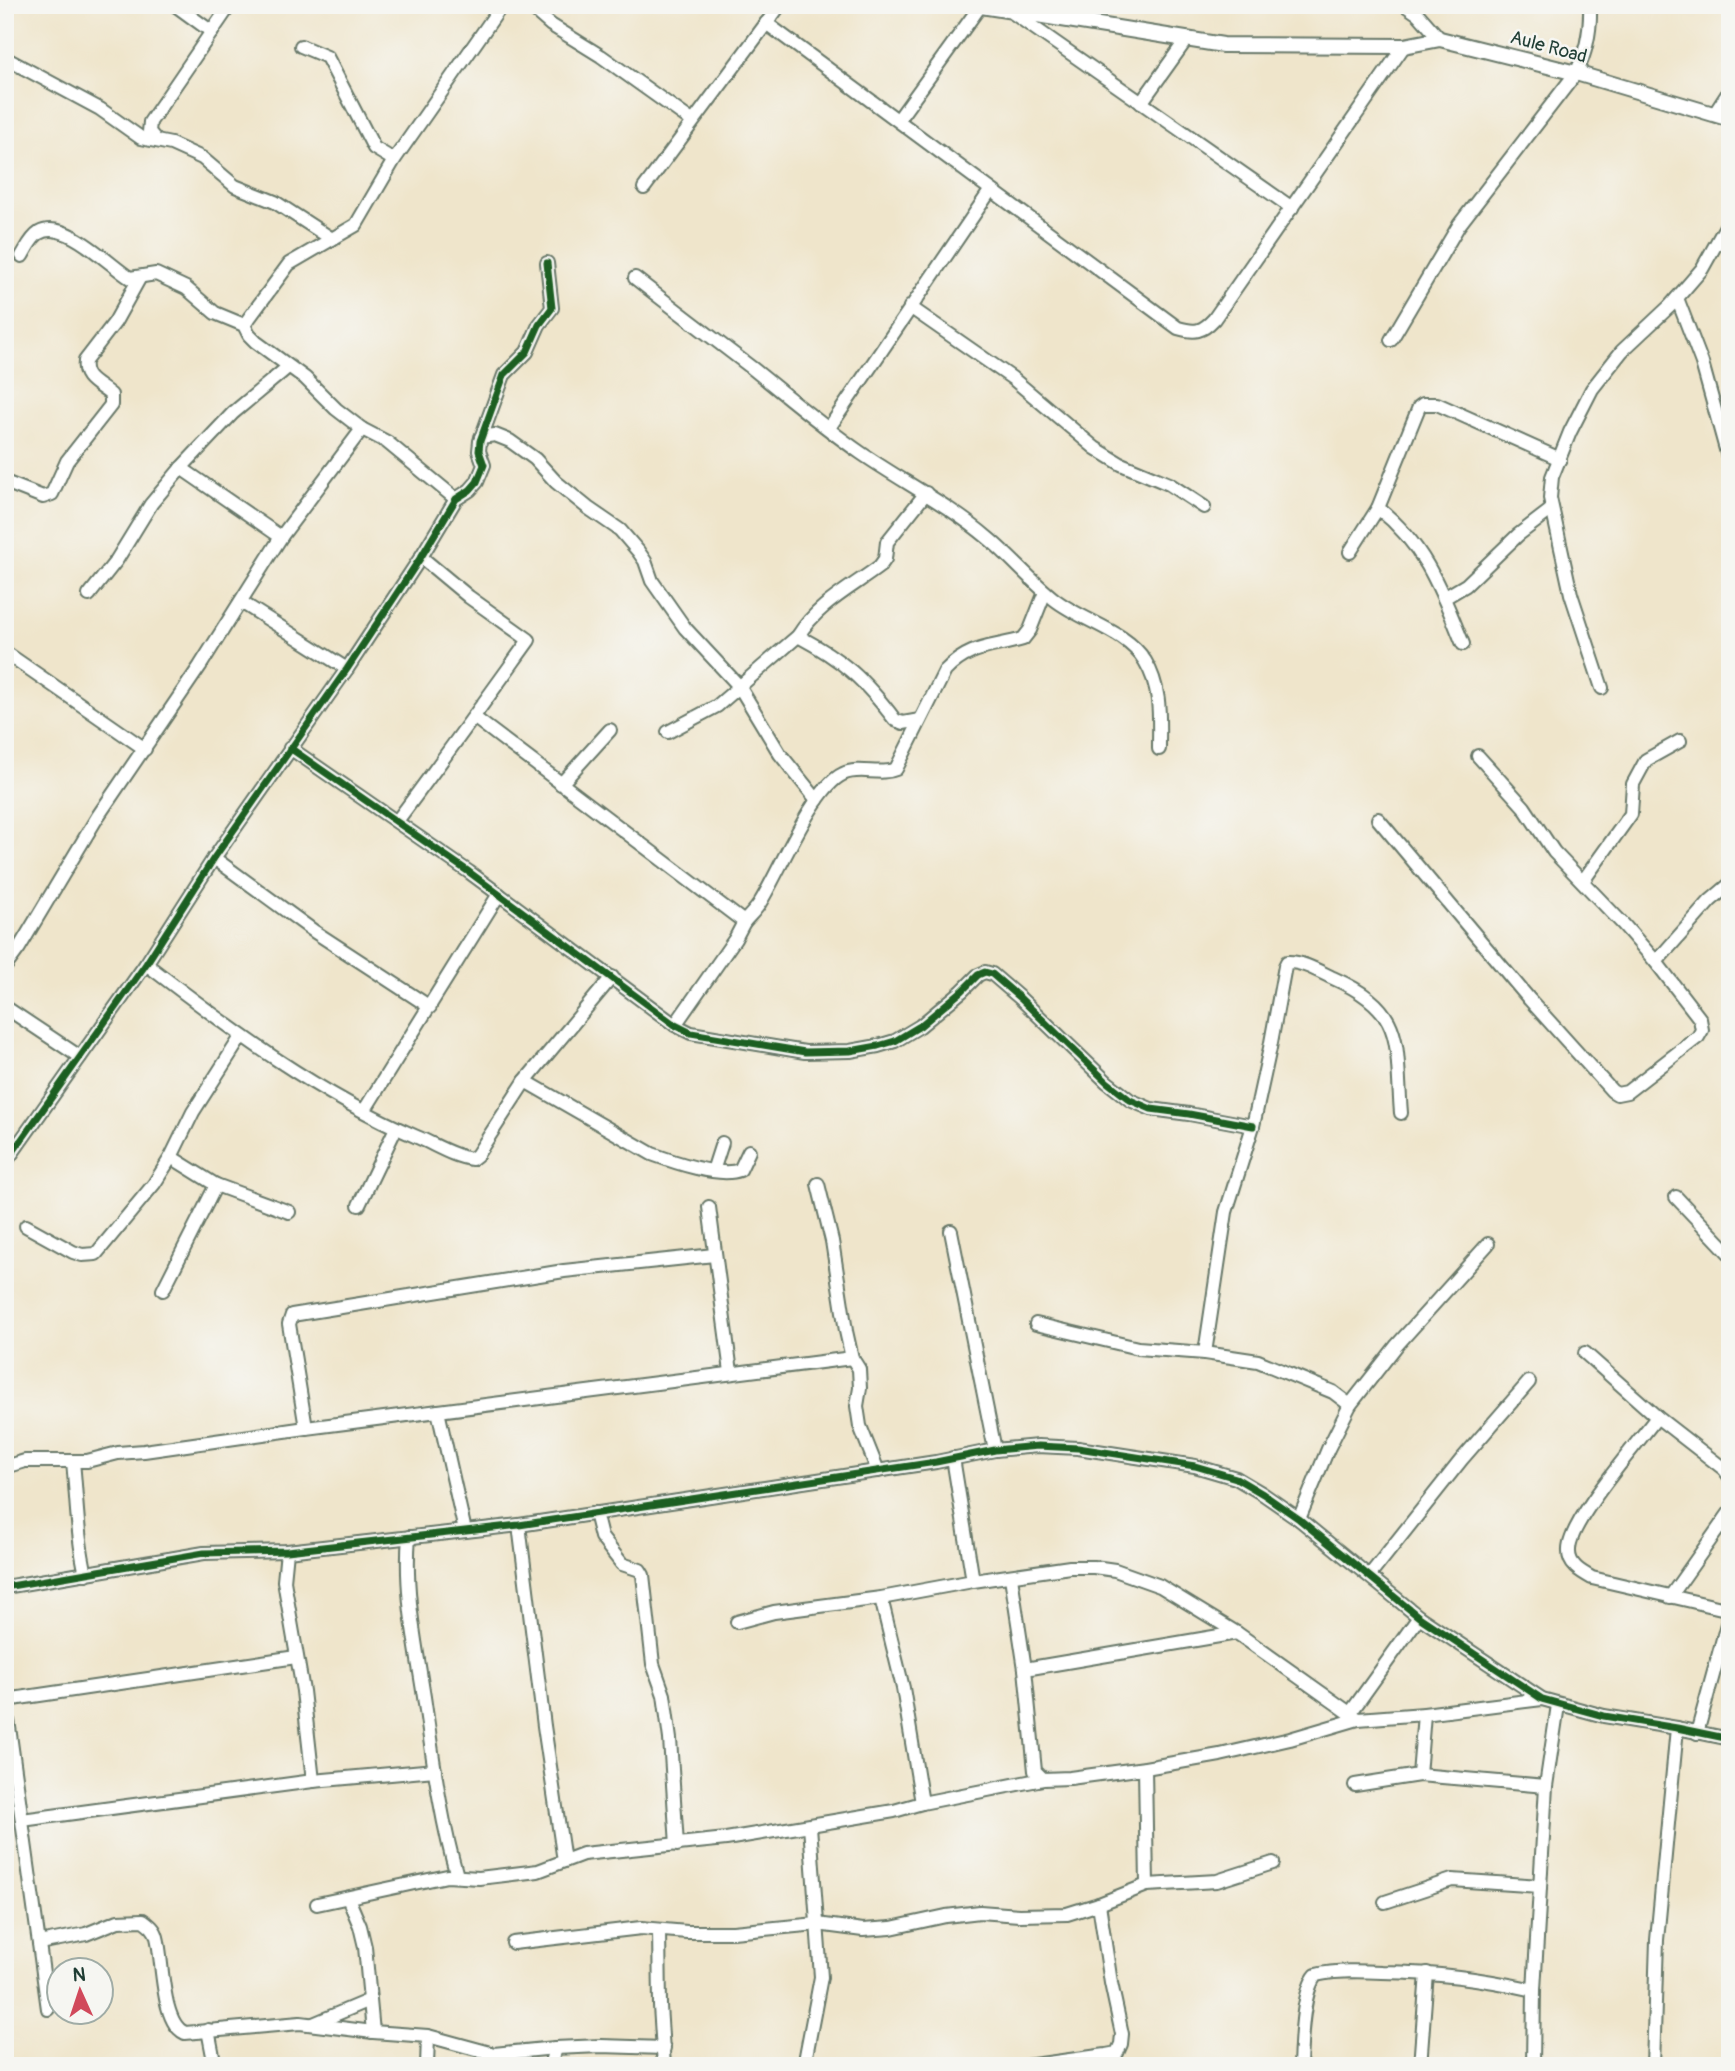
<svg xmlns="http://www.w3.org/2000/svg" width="1735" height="2071" font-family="Pangolin,sans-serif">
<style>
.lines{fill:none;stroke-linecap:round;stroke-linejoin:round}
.minor-casing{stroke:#687869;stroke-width:16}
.tertiary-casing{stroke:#687869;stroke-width:18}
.minor{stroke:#fff;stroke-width:12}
.tertiary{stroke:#fff;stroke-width:14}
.cycleway-casing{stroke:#f6f6f2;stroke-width:11}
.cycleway{stroke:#1b5e20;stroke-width:7}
.labels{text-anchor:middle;stroke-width:5;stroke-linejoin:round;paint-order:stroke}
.street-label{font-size:19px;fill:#1f3d34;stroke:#f6f6f2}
</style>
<rect width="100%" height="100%" fill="#f6f6f2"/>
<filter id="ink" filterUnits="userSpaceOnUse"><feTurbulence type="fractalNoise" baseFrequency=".0143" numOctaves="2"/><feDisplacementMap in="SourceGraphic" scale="14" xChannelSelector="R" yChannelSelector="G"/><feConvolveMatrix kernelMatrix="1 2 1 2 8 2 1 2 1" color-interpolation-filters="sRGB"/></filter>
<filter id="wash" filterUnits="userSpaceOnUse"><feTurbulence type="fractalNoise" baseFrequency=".00686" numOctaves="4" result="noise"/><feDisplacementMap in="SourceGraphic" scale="28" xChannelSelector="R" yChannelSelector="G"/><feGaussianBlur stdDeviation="1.57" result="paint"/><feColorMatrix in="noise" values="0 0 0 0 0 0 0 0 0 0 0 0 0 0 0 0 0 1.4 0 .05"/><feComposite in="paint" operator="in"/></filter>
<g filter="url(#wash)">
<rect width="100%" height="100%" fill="#efe5cb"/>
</g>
<g filter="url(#ink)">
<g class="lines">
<!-- minor casing -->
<g class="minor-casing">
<g id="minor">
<polyline points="175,5 212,32"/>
<polyline points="528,5 551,25 601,56 692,121"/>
<polyline points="1405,5 1418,14 1440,39"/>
<polyline points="1013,13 1292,208"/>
<path d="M766,23L1178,328C1195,333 1202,332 1214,319L1404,46"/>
<polyline points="301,46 327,57 374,148 394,160"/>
<polyline points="5,58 100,109 141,138 171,144 202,158 235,186 275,202 332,239"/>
<polyline points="1141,103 1186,40"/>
<polyline points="1715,113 1730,90"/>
<polyline points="898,120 981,5"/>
<polyline points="156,140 149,132 150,122 230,5"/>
<polyline points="644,188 780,5"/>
<path d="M22,256C27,248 31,238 39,233C65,218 109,265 130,278L156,274L186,288L215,313L244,325L249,335L256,342L305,378L336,409L362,429L387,442L456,499"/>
<path d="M635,278C673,308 713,338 752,368C788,397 823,427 861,453C903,482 949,505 988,538C1011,557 1031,581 1054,599C1083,622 1126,630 1145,661C1162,689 1159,718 1159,749"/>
<polyline points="1677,298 1702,363 1730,464"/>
<polyline points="910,307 1012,378 1095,448 1121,464 1169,484 1204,507"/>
<polyline points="244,325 289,264 356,225 394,160 502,5"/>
<path d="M1391,340L1459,225L1576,73C1587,51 1591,30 1590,5"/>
<polyline points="829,428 990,191"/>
<polyline points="481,437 495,435 510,441 535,459 556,482 588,508 620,530 638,551 645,561 652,581 685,628 739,686 780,754 817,800"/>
<polyline points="181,468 281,537"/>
<path d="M5,482L43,497L52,494L67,461L111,405V395C99,384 82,380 85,361L115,322L140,277"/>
<path d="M1378,508C1425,545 1441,590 1463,644"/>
<polyline points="1350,552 1378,508 1419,407 1423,404 1437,404 1560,459"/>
<polyline points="89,595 116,561 151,504 181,468 233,413 288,367"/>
<polyline points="1444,598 1466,585 1518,535 1552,509"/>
<polyline points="241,602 347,669"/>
<path d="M798,636C843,660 864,679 895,720L903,723L920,720"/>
<polyline points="5,652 145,749"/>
<polyline points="1602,688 1571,594 1550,498 1552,477 1570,432 1592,389 1622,351 1670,306 1702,269 1730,219"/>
<polyline points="475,718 744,922 735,939 675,1025"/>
<path d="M668,732L717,706L798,636C818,604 851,588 880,566L885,559L887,542L926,493"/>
<polyline points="290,748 469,872 675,1025 691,1033 805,1052 850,1051 878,1046 895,1041 920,1026 962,991 978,975 985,972 992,974 1021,999 1107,1082 1130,1100 1151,1109 1189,1114 1253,1126"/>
<polyline points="561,784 610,730"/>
<polyline points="1378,819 1530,1000 1612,1091 1617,1094 1627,1092 1698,1037 1702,1030 1700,1019 1656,962 1623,924 1554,852 1524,807 1478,756"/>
<path d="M397,821C442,761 485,701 529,640L469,597L421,557"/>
<polyline points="214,858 315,932 430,1007"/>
<polyline points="1583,881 1631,814 1633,784 1646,760 1680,741"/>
<path d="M744,922C750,915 757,909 761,901C779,872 814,787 843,774C859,766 880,776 896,769L945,671C970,645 991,648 1023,639L1030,630L1045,592"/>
<polyline points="1656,962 1710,901 1730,884"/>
<path d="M146,964C232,1030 317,1094 417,1137C434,1144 454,1157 472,1159L477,1155L525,1081L612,977"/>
<polyline points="5,967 19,948 98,816 200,666 281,537 362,429"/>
<polyline points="5,1007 80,1057"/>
<path d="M525,1081L652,1154C674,1162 719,1178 740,1170L749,1151"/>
<polyline points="364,1111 499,894"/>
<polyline points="171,1157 216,1185 289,1212"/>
<polyline points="5,1163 146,964 214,858 347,669 421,557 456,499 470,490 477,482 484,465 479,451 480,441 504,375 527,352 539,325 552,308 547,263"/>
<polyline points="713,1171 722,1143"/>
<polyline points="818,1184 832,1241 846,1331 852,1358 859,1369 860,1388 857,1406 860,1426 878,1471"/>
<polyline points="1676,1197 1730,1254"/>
<polyline points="359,1205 396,1128"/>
<polyline points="709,1207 731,1372"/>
<polyline points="26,1226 73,1252 82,1255 96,1254 154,1184 171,1157 193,1112 241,1037"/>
<polyline points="951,1231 995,1450"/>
<polyline points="163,1290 216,1185"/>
<polyline points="1036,1324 1138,1348 1205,1353 1258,1361 1333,1392 1350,1405"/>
<path d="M1205,1353L1226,1212L1253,1126L1270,1048L1285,966L1287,962C1302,961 1320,972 1333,978C1407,1011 1395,1042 1401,1113"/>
<polyline points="1585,1353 1657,1417 1724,1469 1730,1477"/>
<polyline points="438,1411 465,1531"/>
<path d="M1657,1417C1638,1443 1569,1521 1569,1550C1568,1565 1581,1572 1592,1578L1730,1610"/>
<polyline points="306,1428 289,1324 292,1315 564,1271 714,1255"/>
<polyline points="953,1458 973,1581"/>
<path d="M73,1462C77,1500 77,1537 86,1574"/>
<polyline points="5,1467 25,1461 87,1461 118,1453 144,1451 306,1428 852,1358"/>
<polyline points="595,1513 601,1537 622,1564 640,1570 643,1575 653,1664 664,1695 670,1739 677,1845"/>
<polyline points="1299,1519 1328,1449 1350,1405 1397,1345 1488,1244"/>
<polyline points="519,1525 544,1726 564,1861"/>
<path d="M409,1537C404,1590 416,1645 424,1697C433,1758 440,1817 457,1876"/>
<polyline points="287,1551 284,1581 303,1691 313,1781"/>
<polyline points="1370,1575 1462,1459 1529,1382"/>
<polyline points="1011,1577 1025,1669 1035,1771 1043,1779"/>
<polyline points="5,1587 204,1553 287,1551 519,1525 936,1462 995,1450 1038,1446 1078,1448 1195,1466 1236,1478 1263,1494 1299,1519 1419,1617 1542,1699 1604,1716 1677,1728 1730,1739"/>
<polyline points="1670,1597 1730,1512"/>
<polyline points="881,1598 903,1688 922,1803 1043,1779 1070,1778 1145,1768 1220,1755 1290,1739 1358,1719 1424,1714 1542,1699"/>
<polyline points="737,1622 774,1612 881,1598 973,1581 1070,1567 1094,1567 1115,1570 1160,1586 1237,1633 1358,1719"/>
<polyline points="1025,1669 1237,1633"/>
<polyline points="5,1698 48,2009"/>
<polyline points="6,1700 296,1657"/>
<polyline points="1351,1712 1419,1617"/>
<polyline points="1697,1733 1730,1613"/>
<polyline points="1145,1768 1147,1885"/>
<polyline points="1419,1775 1424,1714"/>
<polyline points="1355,1785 1419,1775 1546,1786"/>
<polyline points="22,1820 313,1781 435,1770"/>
<polyline points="348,1898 360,1926 365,1947 373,2032"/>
<polyline points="1385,1902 1452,1880 1540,1886"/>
<polyline points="317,1904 447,1876 479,1878 538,1871 583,1854 726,1839 894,1811 922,1803"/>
<polyline points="659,1930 660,2006 664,2066"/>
<path d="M39,1943L86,1934L118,1921L143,1920C150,1925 155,1929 157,1937C163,1959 161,2023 185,2033L300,2023L373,2032L428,2036L494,2054L555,2048L601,2046L664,2048"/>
<polyline points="513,1943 641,1928 687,1932 733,1932 817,1924 863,1930 891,1928 946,1916 980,1912 1019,1915 1067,1914 1099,1904 1147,1885 1217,1881 1273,1863"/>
<polyline points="313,2024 370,2000"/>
<polyline points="208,2030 215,2066"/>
<polyline points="427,2066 428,2036"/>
<polyline points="550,2066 555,2048"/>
<polyline points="804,2066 821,1977 810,1826"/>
<polyline points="1026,2066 1106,2055 1117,2053 1121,2044 1122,2034 1111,1983 1099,1904"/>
<path d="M1300,2066C1301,2044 1302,1991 1316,1975C1336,1970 1361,1971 1382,1972C1437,1973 1480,1978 1534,1990"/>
<polyline points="1420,2066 1427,1973"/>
<polyline points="1533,2066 1534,1990 1546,1786 1558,1705"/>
<polyline points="1653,2066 1657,1940 1677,1728"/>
</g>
</g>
<!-- tertiary casing -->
<g class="tertiary-casing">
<polyline id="tertiary" points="975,5 1223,45 1404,46 1440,39 1576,73 1730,119"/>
</g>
<!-- minor -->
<use href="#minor" class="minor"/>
<!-- tertiary -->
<use href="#tertiary" class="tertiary"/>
<!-- cycleway casing -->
<g class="cycleway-casing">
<g id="cycleway">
<polyline points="290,748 469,872 675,1025 691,1033 805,1052 850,1051 878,1046 895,1041 920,1026 962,991 978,975 985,972 992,974 1021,999 1107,1082 1130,1100 1151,1109 1189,1114 1253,1126"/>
<polyline points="5,1163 146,964 214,858 347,669 421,557 456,499 470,490 477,482 484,465 479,451 480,441 504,375 527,352 539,325 552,308 547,263"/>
<polyline points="5,1587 204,1553 287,1551 519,1525 936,1462 995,1450 1038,1446 1078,1448 1195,1466 1236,1478 1263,1494 1299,1519 1419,1617 1542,1699 1604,1716 1677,1728 1730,1739"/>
</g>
</g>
<!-- cycleway -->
<use href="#cycleway" class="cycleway"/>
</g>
</g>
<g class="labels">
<!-- street labels -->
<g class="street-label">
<text transform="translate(1549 46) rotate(15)" y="7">Aule Road</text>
</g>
</g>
<!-- margin -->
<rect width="1735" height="2071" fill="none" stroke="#f6f6f2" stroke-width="28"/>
<!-- north arrow -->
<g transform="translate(80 1991) rotate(357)"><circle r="33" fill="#f6f6f2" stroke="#a0aca6" stroke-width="2"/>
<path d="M0-5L12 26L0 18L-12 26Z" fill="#d1495b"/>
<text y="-10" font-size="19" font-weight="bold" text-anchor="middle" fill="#1f3d34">N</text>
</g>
</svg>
